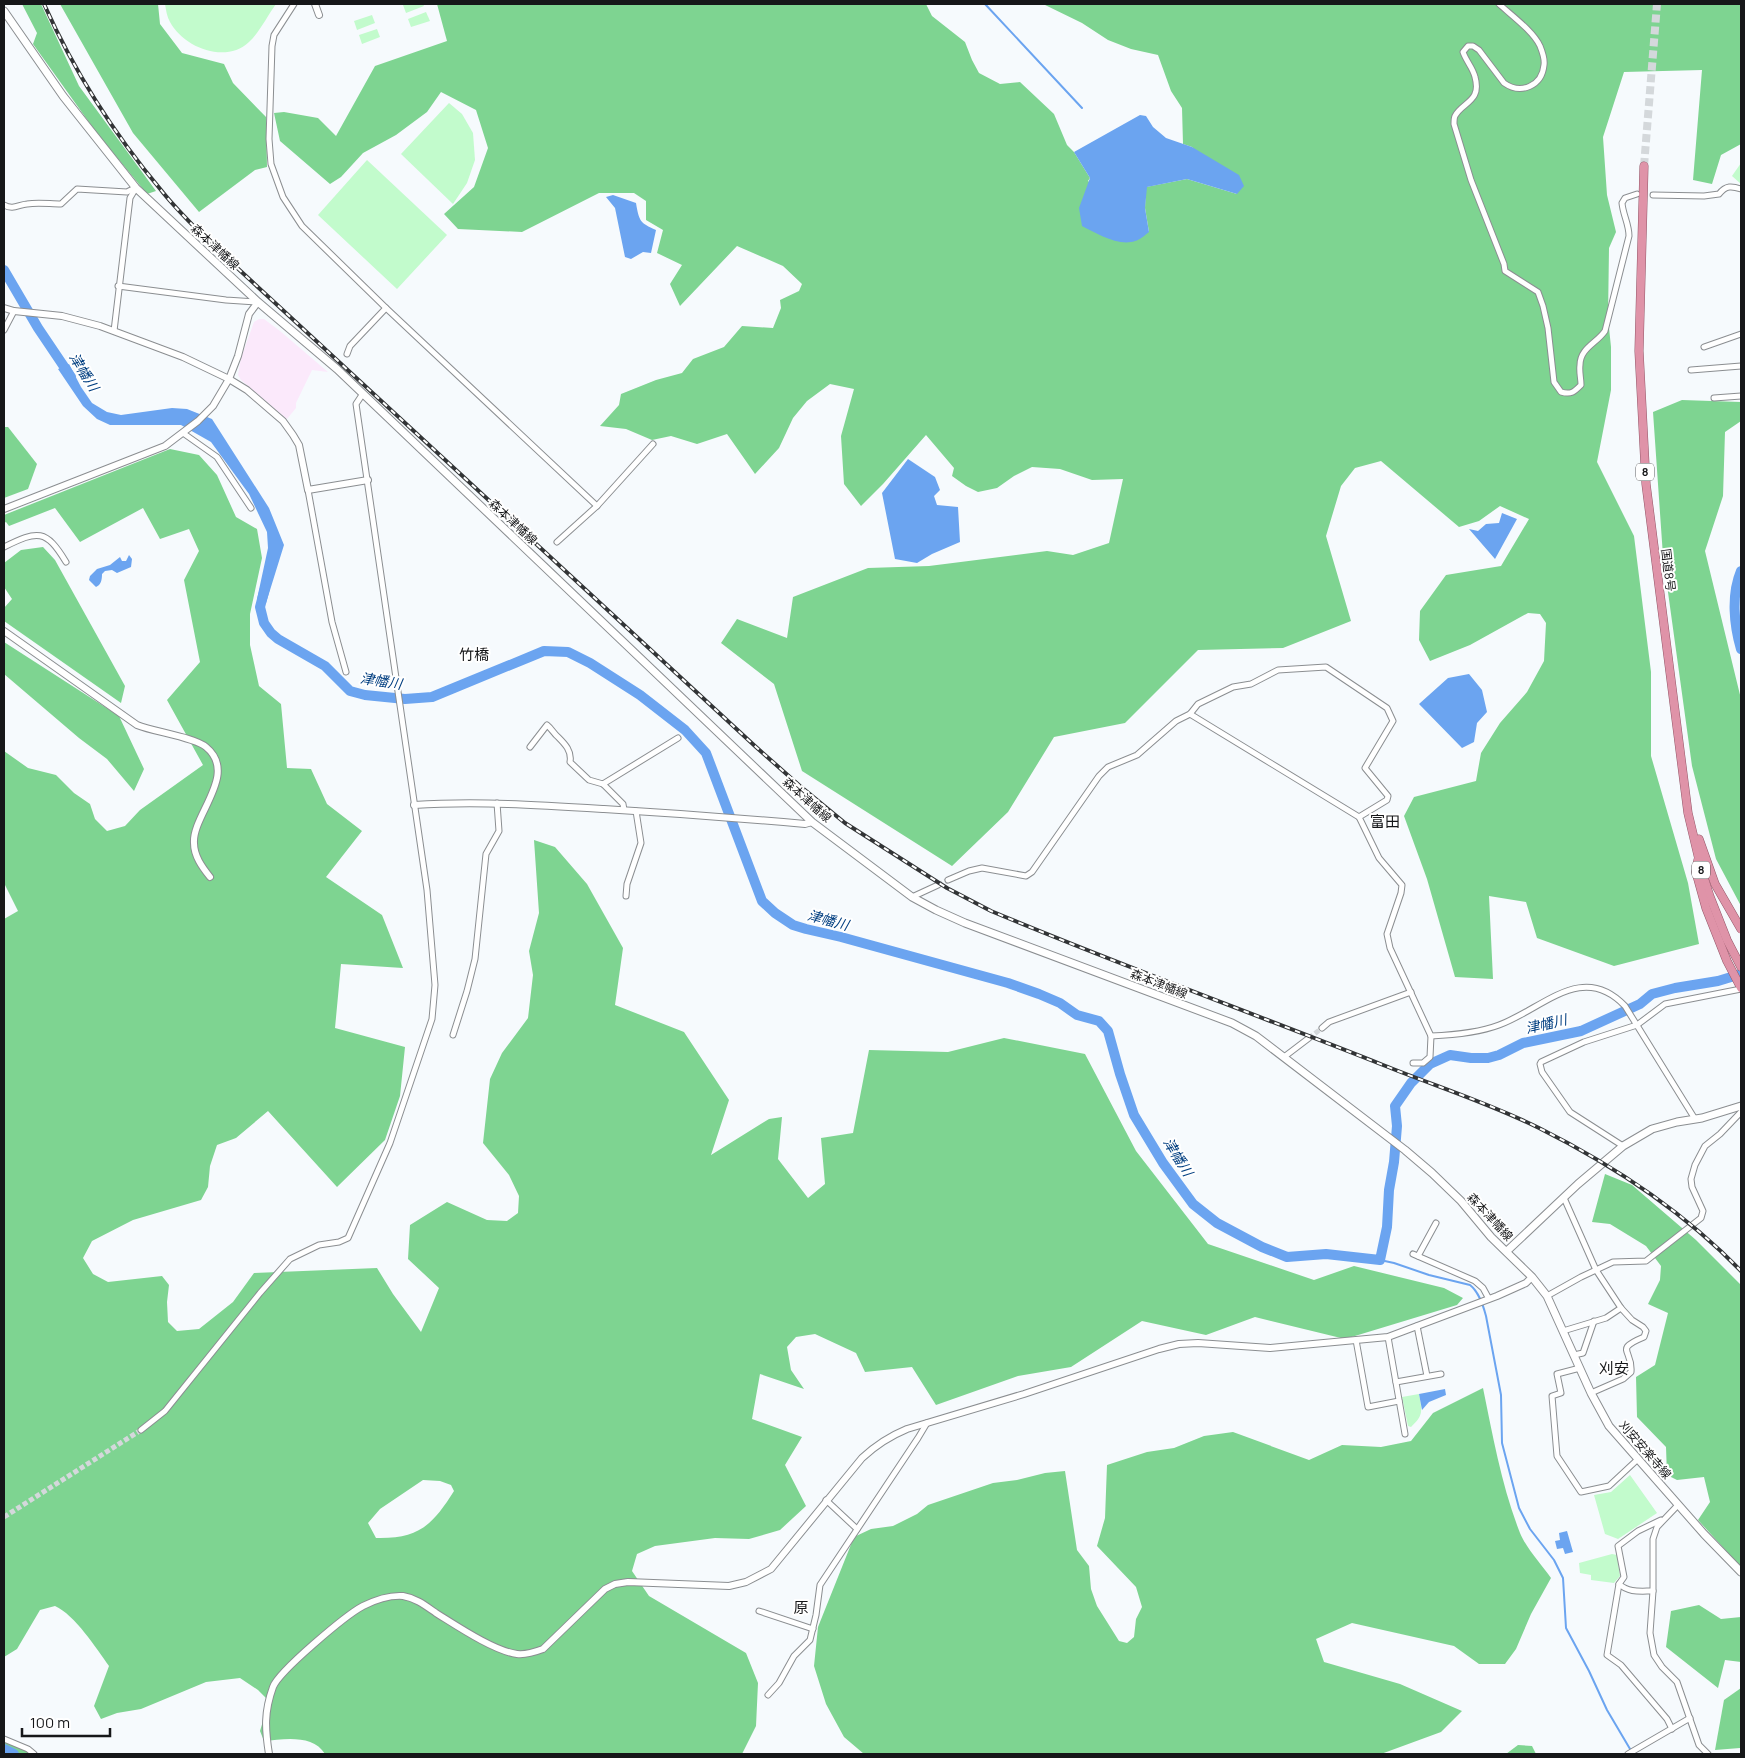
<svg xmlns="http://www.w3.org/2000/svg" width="1745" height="1758" font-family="Manrope,'Noto Sans JP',sans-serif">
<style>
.commercial{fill:#fbe9fb}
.green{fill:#c2fbcc}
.forest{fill:#7ed491;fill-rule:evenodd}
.water{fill:#6ba4f0}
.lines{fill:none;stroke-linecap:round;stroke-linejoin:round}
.stream{stroke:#6ba4f0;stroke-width:2}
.river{stroke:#6ba4f0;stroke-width:10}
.minor-tunnel{stroke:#d4d8db;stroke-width:5;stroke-dasharray:5 2.5;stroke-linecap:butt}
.trunk-tunnel{stroke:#d4d8db;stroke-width:8;stroke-dasharray:8 4;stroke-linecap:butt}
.minor-casing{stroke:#8b8e91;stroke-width:7}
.tertiary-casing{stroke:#8b8e91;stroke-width:8}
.secondary-casing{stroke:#8b8e91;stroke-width:9}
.trunk-casing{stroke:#935668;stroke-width:9}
.minor{stroke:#fff;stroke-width:5}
.tertiary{stroke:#fff;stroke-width:6}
.secondary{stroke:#fff;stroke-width:7}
.trunk{stroke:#df93a8;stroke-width:8}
.rail-casing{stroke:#323436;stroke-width:4}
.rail{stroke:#fff;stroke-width:2;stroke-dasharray:5.5;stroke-linecap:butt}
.labels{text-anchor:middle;stroke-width:4;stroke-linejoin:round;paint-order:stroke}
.shield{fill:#fff;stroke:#5c5d5e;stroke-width:1}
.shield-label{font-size:11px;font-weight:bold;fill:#161719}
.street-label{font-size:12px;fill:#161719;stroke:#fff}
.water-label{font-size:14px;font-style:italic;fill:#023f81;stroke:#fff}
.quarter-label{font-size:15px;fill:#161719;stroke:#fff}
</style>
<rect width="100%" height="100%" fill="#f6fafd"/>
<!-- commercial -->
<polygon class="commercial" points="259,319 264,319 280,331 328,372 312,370 296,403 296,408 287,419 241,380 238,375 241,358 254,322"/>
<!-- green -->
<g class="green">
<path d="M165,4H276C268,15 259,33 249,42C226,64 184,48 170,22C167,17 166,10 165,4Z"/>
<polygon points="405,4 423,4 424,6 406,13 403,5"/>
<polygon points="426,12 430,21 411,27 408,19"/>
<polygon points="372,15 375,23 357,30 354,21"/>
<polygon points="377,29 380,37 362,44 359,35"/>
<polygon points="449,103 462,114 473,133 475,160 467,183 453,204 401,154"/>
<polygon points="367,160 447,235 397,289 318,215"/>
<polygon points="1741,163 1741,184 1732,176"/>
<path d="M1419,1394C1422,1411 1424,1415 1411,1427L1408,1426L1402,1397Z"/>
<polygon points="1630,1475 1657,1513 1618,1539 1605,1534 1594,1495 1611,1492"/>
<polygon points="1612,1554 1617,1555 1620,1576 1614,1583 1591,1580 1591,1575 1580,1573 1579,1563"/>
</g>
<!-- forest -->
<g class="forest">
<polygon points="22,4 41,4 79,86 156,191 147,194 96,132 33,44 37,33"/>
<polygon points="60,4 158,4 160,24 182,53 224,64 233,83 266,117 267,167 255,170 199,212 133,133"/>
<polygon points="437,4 926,4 932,16 965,42 972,60 979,73 1000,84 1020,82 1054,114 1067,145 1074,152 1090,178 1088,181 1149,232 1145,208 1146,187 1187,179 1237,194 1192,147 1183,144 1182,108 1171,91 1158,55 1131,49 1108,40 1082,23 1043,4 1741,4 1741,144 1721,155 1712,184 1693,180 1702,70 1624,72 1603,137 1607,195 1616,232 1609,248 1608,318 1611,347 1611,390 1597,462 1634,536 1651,672 1651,756 1688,883 1699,944 1614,966 1537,938 1526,902 1489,896 1493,979 1455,977 1427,879 1404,816 1414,797 1476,781 1481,753 1500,723 1527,692 1544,661 1546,623 1540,614 1528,613 1470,645 1430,661 1419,640 1420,611 1446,575 1501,566 1529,519 1500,506 1479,521 1459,527 1381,461 1355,468 1341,486 1326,536 1351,621 1283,648 1198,650 1125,723 1054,737 1008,812 952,866 802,771 774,684 721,643 737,619 787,638 793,597 868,568 929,566 1047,551 1073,555 1109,543 1123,479 1092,480 1060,469 1032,467 1014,476 997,488 978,492 966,486 952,476 954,468 926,435 883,484 861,506 844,484 841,436 854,389 830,384 807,401 793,418 779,448 755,474 727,434 697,444 671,436 652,440 626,429 600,426 619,405 621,394 656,380 682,373 693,359 724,347 742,326 773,328 781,308 780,300 799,291 802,284 783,266 737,246 680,306 670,284 682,265 657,253 663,230 646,220 646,201 634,193 599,193 522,232 458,229 444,214 474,187 488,148 476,110 441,92 427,112 396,135 363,153 341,177 330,184 280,141 274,113 284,112 318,118 336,136 375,66 447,41"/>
<polygon points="1682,400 1741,402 1741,421 1725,432 1723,496 1705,551 1741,699 1741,906 1716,859 1692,766 1663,556 1653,412"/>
<polygon points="4,427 8,427 37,464 28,489 4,498"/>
<path d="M170,449L199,455L217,475L236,517L257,529L262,558L250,614V645L259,686L281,704L287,768L311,769L327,804L362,831L326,877L382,915L403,968L341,964L335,1028L405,1047L400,1096L385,1140L337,1187L268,1111L236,1138L217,1145L210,1166L208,1187L201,1200L133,1220L92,1241L83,1258L93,1274L108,1282L162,1276L169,1285L167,1302L168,1322L177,1331L199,1329L233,1302L254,1273L377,1268L393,1294L421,1332L439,1288L408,1259L410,1225L447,1202L487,1220L507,1221L518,1213L519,1196L509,1175L483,1143L490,1079L502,1053L528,1018L533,975L529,951L539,913L534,840L555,847L587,884L623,948L615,1005L684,1032L729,1100L711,1155L769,1119L782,1117L778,1159L808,1198L825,1184L821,1138L853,1133L869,1050L948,1052L1004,1038L1085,1054L1136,1151L1208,1244L1314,1280L1354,1266L1444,1288L1463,1298L1457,1305L1345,1339L1255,1317L1206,1335L1142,1321L1071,1367L1018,1376L936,1405L912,1367L865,1372L856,1353L815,1334L796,1337L787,1347L791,1370L804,1389L760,1374L752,1419L802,1437L785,1465L806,1506L780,1530L749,1539L715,1538L655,1546L637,1554L632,1571L649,1596L746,1653L758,1683L756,1726L742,1754H325C313,1734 284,1739 264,1741L260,1731L269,1701L258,1690L240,1678L206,1682L141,1709L117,1713L101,1719L94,1706L109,1666C96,1648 75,1615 55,1606L40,1610L17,1649L4,1657V919L18,911L4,883V751L28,768L56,775L74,793L90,804L95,819L107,831L125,826L140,810L203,765L167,700L200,662L184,580L199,551L189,529L160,539L143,508L80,542L55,508L9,526L6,522L4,523V515ZM423,1480L440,1481L451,1485L454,1491C432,1526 418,1539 376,1538L368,1523L380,1509Z"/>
<polygon points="43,547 55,560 125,686 121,703 4,621 4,608 12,599 4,587 4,563 21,550"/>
<polygon points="4,642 119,716 144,769 134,791 107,759 79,738 4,674"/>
<polygon points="1605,1174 1632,1185 1696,1240 1741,1285 1741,1567 1698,1520 1710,1502 1704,1477 1677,1480 1667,1475 1666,1447 1637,1417 1636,1377 1655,1365 1668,1313 1648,1304 1660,1280 1661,1266 1646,1246 1610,1224 1592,1222"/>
<path d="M1483,1388C1493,1437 1502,1487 1520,1533C1526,1548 1542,1565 1551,1578L1531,1614L1516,1649L1505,1664H1479L1454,1646L1352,1623L1316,1639L1324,1662L1400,1684L1462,1711L1441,1732L1381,1754H864L844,1737L826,1704L814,1666L818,1627L854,1537L871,1529L893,1526L917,1514L928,1505L993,1483L1017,1480L1045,1473L1065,1471L1077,1550L1089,1566L1091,1589L1097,1606L1119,1641L1127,1643L1134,1637L1136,1619L1142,1607L1136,1587L1097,1546L1105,1518L1107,1465L1147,1452L1174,1448L1204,1436L1233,1432L1309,1460L1342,1445L1381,1447L1411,1441L1433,1413Z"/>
<polygon points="1699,1605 1721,1619 1741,1617 1741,1662 1725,1660 1718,1688 1666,1647 1671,1611"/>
<polygon points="1741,1688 1740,1748 1715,1750 1724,1700"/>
<polygon points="4,1740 34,1754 4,1754"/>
<polygon points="1518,1745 1532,1746 1536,1754 1506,1754"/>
</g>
<!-- water -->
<g class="water">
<path d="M1140,115L1146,116L1153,127L1166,138L1192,147L1239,175L1244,186L1237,194L1187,179L1147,187L1145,208L1149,232C1145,235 1140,240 1135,241C1119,247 1096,233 1082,226L1079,208L1090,178L1074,152Z"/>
<path d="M613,195L636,203C639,221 640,223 656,230L651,253L643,252L631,259L625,257L615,208L606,197Z"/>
<polygon points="69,364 81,387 92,403 107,412 121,415 172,408 187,409 212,419 269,508 284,545 266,603 257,599 268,548 267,532 249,494 211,442 181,425 110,425 97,419 83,406 58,369"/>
<polygon points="908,459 935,477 940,490 934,496 937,505 958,507 960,542 932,554 917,563 895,559 882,493"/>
<polygon points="1502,513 1517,519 1495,559 1469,529 1478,531 1486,524 1499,523"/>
<path d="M129,555L132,559L131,567L117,573L112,570L105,571L102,574C102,580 101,585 96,587L89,580L90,576L97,569L110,565L120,557L122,561H126Z"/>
<polygon points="1469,674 1482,690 1487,712 1477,723 1474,742 1462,748 1419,704 1448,678"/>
<polygon points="1445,1389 1446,1395 1429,1402 1422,1410 1419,1394"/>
<polygon points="1567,1531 1573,1552 1565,1554 1563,1548 1557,1549 1555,1541 1560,1540 1559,1533"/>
</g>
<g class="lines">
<!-- stream -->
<g class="stream">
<polyline points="985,4 1082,108"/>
<path d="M1380,1260L1394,1263L1429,1275L1470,1285C1479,1292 1483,1305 1486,1316L1501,1395L1502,1443L1519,1508L1530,1529L1554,1560L1563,1578L1566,1628L1589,1671L1607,1710L1633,1754"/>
</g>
<!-- river -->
<g class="river">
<polyline points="4,270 38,328 71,377"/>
<path d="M1741,571C1731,595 1734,625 1741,649"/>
<polyline points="265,588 260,607 264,623 271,633 278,639 325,666 350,691 365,695 405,699 432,697 544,651 568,652 590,663 640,695 685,730 706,753 762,901 775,913 793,925 806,929 841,937 1008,983 1039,994 1060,1003 1077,1015 1099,1021 1108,1031 1120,1074 1134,1115 1163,1163 1193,1204 1217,1223 1262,1247 1287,1257 1326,1254 1380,1260 1387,1227 1389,1190 1394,1162 1397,1126 1395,1106 1411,1083 1430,1064 1450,1055 1471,1058 1488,1058 1499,1055 1523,1043 1581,1031 1640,1004 1652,994 1675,988 1718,981 1741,974"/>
<polyline points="4,1749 14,1754"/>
</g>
<!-- minor-tunnel -->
<g class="minor-tunnel">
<polyline points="938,885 948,880"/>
<polyline points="1309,1038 1322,1028"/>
<polyline points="4,1517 141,1430"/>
</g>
<!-- trunk-tunnel -->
<polyline class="trunk-tunnel" points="1644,166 1657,4"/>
<!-- minor casing -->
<g class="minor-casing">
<g id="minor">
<polyline points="294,4 274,35 272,46 269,139 271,164 283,197 302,226 386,308 597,506"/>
<path d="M1499,4C1511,15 1533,31 1540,46C1542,51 1545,59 1544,65C1542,86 1521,95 1504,83L1479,50L1473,46H1468L1463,52C1466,61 1473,68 1475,77C1482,102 1462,102 1455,116C1454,118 1454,121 1454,124L1471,180L1504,264L1505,271L1538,292L1543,306L1548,328L1554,382L1561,392C1571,395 1574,392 1581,385C1581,378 1579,372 1580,365C1580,348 1597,343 1605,331L1629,236C1629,224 1623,215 1622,203L1625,198L1637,194"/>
<path d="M1653,195L1704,196L1719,194C1726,185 1732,186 1741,189"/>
<path d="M4,205C13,210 18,205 27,204C38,202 50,204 61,204L77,189L127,192L135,188"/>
<polyline points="118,286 226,300 257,302"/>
<polyline points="4,330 14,311"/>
<polyline points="114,331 130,198 136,188"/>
<polyline points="1704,347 1741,334"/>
<polyline points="347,354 350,346 386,308"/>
<polyline points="1691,370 1741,366"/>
<polyline points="1714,398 1741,396"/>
<polyline points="183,433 217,457 251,508"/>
<polyline points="308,490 332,622 346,672"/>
<polyline points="557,542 597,506 653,444"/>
<path d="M4,547C38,530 46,529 66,562"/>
<polyline points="1190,714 1359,817"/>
<path d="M530,747L547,725C552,729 554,734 558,737C565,744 572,751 570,762L589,780L603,784L623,804L624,810"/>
<polyline points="603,784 678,738"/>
<path d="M948,880L969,871L982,868L1026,876L1032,872L1099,776L1108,767L1137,755L1176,721L1190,714L1198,704L1233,687L1251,684L1278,670L1326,667L1387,708L1393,721L1365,768L1388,796L1387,800L1359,817L1379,858L1402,885L1401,893L1387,934L1390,948L1431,1036C1453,1035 1478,1033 1499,1025C1543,1009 1582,961 1625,1006L1695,1119"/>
<polyline points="626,896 627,884 641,843 636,811"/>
<polyline points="912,897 938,885"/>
<polyline points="1322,1028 1329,1022 1411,992"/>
<polyline points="453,1035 467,991 475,959 486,854 499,831 497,803"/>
<polyline points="1284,1057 1309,1038"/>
<polyline points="1413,1063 1423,1063 1430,1057 1431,1036"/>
<polyline points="1623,1146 1570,1112 1542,1072 1540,1064 1541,1062 1584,1042 1637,1025 1665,1004 1741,989"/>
<path d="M1564,1198L1596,1270L1621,1308L1632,1320L1643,1327L1646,1331L1644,1337C1613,1350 1633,1349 1631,1372L1623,1379L1591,1393"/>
<polyline points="1413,1254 1475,1281 1483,1288 1489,1299"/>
<polyline points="1418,1256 1436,1223"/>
<polyline points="1547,1296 1581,1277 1613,1262 1646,1261 1701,1218 1703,1211 1692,1187 1691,1179 1695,1165 1705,1146 1720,1134 1741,1112"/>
<polyline points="1417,1326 1427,1376"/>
<polyline points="1563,1331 1606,1318 1621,1308"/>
<polyline points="1388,1337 1405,1434"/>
<polyline points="1356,1340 1368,1407 1399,1401"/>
<polyline points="1574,1355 1583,1353 1594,1321"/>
<polyline points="1580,1368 1557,1374 1561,1393 1552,1396 1557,1456 1581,1492 1609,1486 1638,1459"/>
<polyline points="1396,1382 1441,1374"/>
<polyline points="141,1430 165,1411 260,1293 290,1259 319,1245 339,1242 348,1238 390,1143 432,1019 435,985 427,890 356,404 362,395"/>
<polyline points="826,1500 857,1529"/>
<polyline points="1678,1505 1657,1527 1653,1539 1653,1591 1650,1633 1654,1655 1662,1667 1677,1682 1699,1745 1708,1754"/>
<polyline points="1661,1520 1638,1531 1618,1546 1624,1577 1619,1584 1607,1655 1621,1665 1667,1719 1672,1729"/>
<path d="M1619,1584C1629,1593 1640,1591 1653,1591"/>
<polyline points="759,1611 813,1629"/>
<polyline points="768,1695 779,1683 794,1656 810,1640 816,1615 820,1585 918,1438 927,1423"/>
<polyline points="4,1739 28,1749 34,1754"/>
<polyline points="1628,1754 1690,1718"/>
</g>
</g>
<!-- tertiary casing -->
<g class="tertiary-casing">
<g id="tertiary">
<polyline points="315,4 319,15"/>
<polyline points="4,308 14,311 62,316 100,326 183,357 229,379 247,390 283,421 293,435 299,445 308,490 368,480"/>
<polyline points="4,509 165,446 198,421 213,406 229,379 238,356 249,314 258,302"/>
<path d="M4,631L137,725C154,732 194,737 206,747C239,774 192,815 194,843C194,856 202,867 210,877"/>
<path d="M414,805C477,801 540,805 604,809C671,813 738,818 805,824L812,822"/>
<path d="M269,1754C265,1729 264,1712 273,1687C279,1671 346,1615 363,1606C375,1600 389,1595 403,1596C416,1598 426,1606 436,1613C457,1626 494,1651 517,1654C526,1655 535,1652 543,1649L605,1589L615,1584L628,1582L729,1586L746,1582L771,1569L862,1458C876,1445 890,1436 907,1429L1024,1394L1159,1349L1179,1344L1198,1343L1270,1348L1388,1337L1497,1296L1526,1283L1532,1277"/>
</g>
</g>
<!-- secondary casing -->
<g class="secondary-casing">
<g id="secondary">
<polyline points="4,11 63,96 136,188 258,302 337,369 812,822 912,897 936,910 965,923 1232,1023 1256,1036 1405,1150 1432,1173 1461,1201 1491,1237 1532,1277 1547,1296 1591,1393 1609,1426 1704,1534 1741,1572"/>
<polyline points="1507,1251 1578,1184 1623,1146 1652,1129 1677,1122 1702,1118 1741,1106"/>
</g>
</g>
<!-- trunk casing -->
<g class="trunk-casing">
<g id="trunk">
<polyline points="1644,166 1639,351 1646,484 1688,813 1702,872 1710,897 1727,940 1741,967"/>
<polyline points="1699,839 1715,884 1741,929"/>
<polyline points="1698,860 1696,872 1706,908 1727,961 1741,988"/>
</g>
</g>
<!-- minor -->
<use href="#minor" class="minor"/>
<!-- tertiary -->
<use href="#tertiary" class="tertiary"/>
<!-- secondary -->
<use href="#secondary" class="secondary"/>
<!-- trunk -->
<use href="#trunk" class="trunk"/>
<!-- rail casing -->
<g class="rail-casing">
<path id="rail" d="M44,4C74,71 114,134 161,190C175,208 192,224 207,240L756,747L800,786L845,823L947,888L991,911C1120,965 1252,1013 1383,1065C1435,1086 1489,1103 1539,1128C1613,1165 1683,1211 1741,1271"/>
</g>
<!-- rail -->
<use href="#rail" class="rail"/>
</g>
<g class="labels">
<!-- shield labels -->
<g class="shield">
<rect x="1636" y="463.5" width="18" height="17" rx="4"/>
<rect x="1692" y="861.5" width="18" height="17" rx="4"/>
</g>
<g class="shield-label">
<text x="1645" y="476">8</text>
<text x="1701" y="874">8</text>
</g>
<!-- street labels -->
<g class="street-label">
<text transform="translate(215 247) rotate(43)" y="4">森本津幡線</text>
<text transform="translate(513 522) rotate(43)" y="4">森本津幡線</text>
<text transform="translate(1668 570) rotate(83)" y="4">国道8号</text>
<text transform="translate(807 800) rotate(42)" y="4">森本津幡線</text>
<text transform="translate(1159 984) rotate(21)" y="4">森本津幡線</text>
<text transform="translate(1490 1217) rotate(47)" y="4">森本津幡線</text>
<text transform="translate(1645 1450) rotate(49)" y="4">刈安安楽寺線</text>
</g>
<!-- water labels -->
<g class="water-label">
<text transform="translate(84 372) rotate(58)" y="5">津幡川</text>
<text transform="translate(381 681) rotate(9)" y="5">津幡川</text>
<text transform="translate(828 920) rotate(15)" y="5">津幡川</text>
<text transform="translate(1546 1024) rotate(-13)" y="5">津幡川</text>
<text transform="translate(1178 1157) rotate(58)" y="5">津幡川</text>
</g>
<!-- quarter labels -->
<g class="quarter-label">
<text x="474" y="660">竹橋</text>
<text x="1385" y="827">富田</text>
<text x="1614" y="1374">刈安</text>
<text x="801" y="1613">原</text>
</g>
</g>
<!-- border -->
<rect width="1745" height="1758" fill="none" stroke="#161719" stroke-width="10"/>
<!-- scale -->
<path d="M22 1728v8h88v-8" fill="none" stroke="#161719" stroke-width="2.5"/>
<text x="30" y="1728" font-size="15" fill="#161719" stroke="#ffffff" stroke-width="4" paint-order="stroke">100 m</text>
</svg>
